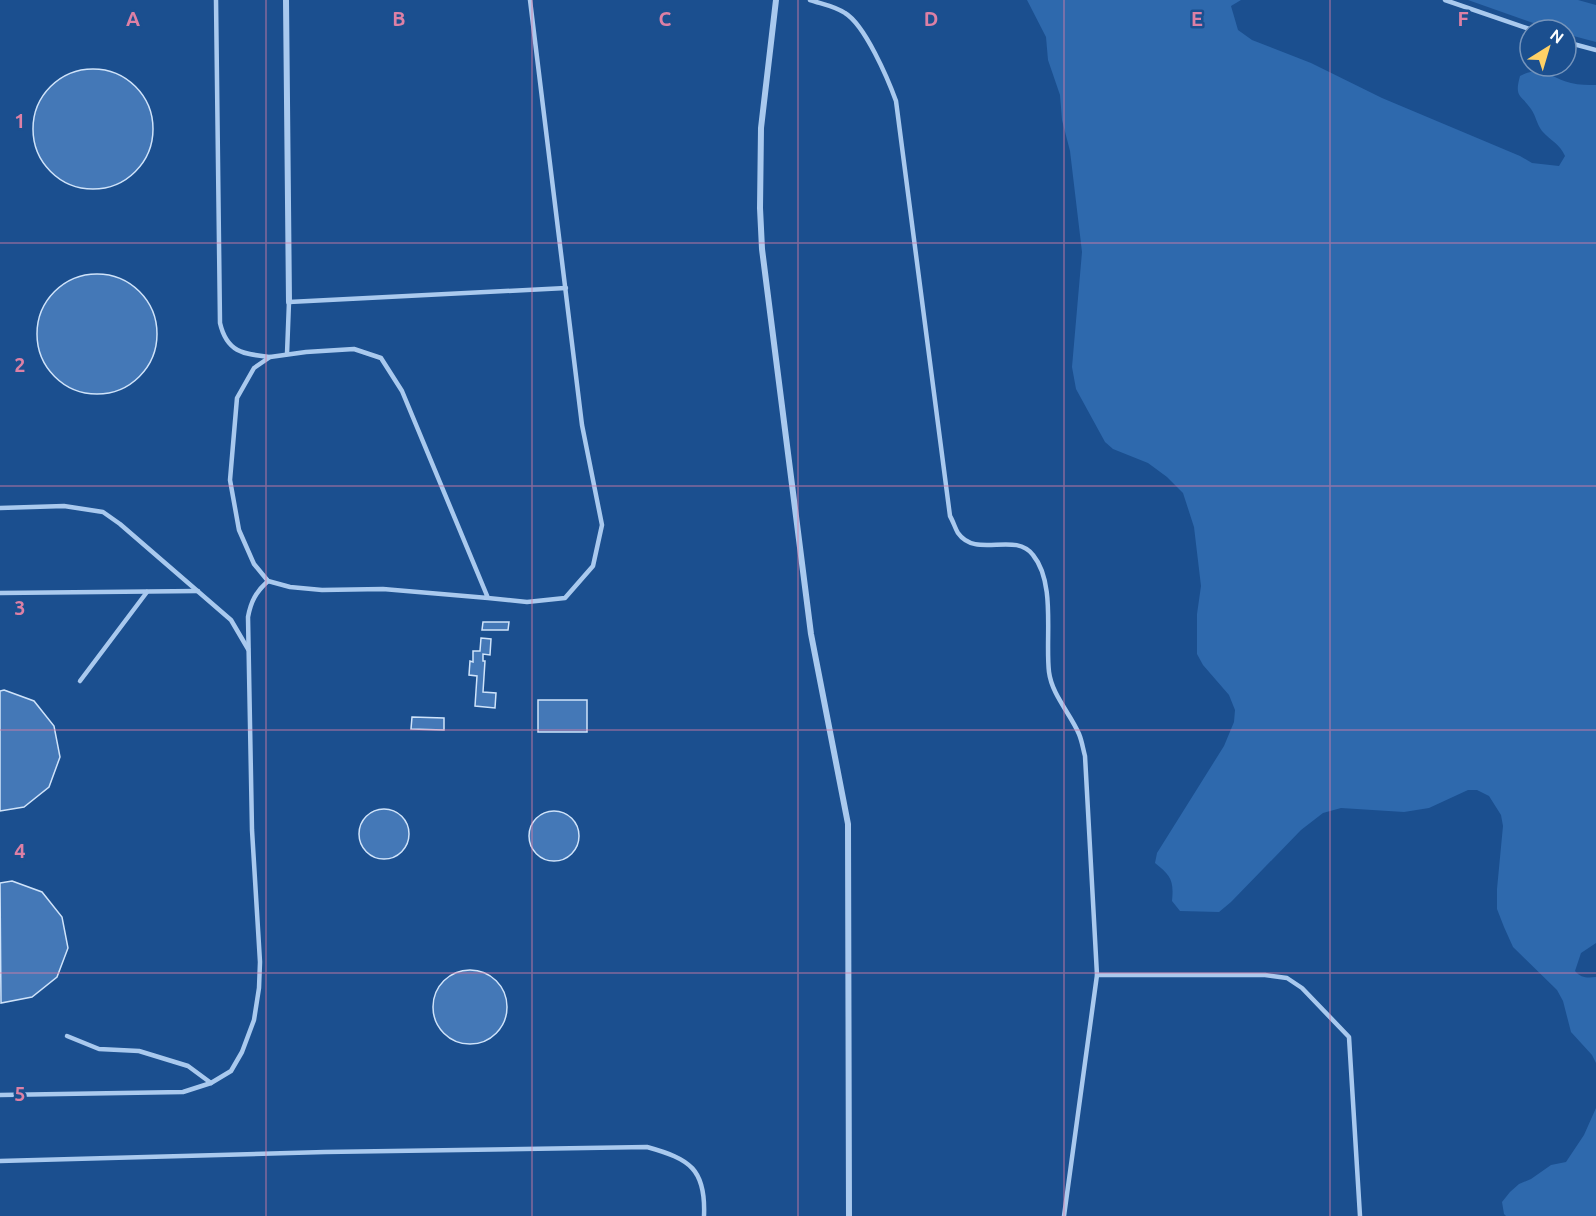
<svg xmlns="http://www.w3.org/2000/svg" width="1596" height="1216" font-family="Ubuntu,sans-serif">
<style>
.green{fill:#2e69ad}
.building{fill:#4478b7;stroke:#cfe3fa;stroke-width:1.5}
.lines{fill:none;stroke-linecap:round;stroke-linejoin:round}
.lane{stroke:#a9c9ee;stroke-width:4.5}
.street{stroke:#a9c9ee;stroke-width:6}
.grid{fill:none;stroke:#dd80a5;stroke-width:1.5;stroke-opacity:0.55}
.grid-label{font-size:20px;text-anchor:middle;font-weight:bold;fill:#dd80a5;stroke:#1b4f8f;stroke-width:5;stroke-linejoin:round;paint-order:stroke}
</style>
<rect width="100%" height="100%" fill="#1b4f8f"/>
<!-- green -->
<g class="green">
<path d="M1027,0H1241L1231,6L1238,30L1252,40L1311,63L1382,98L1520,156L1532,163L1559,166L1565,156C1560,144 1551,141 1542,131C1537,125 1536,116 1531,109C1521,94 1514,98 1520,76C1543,64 1550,78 1571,83C1579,85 1588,85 1596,85V943L1581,953L1575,971C1581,978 1587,978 1596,977V1063L1592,1055L1571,1032L1563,1001L1557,990L1513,947L1504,927L1497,909V889L1503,826L1501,815L1489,796L1477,790H1468L1429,808L1404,812L1341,808L1323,813L1301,830L1231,902L1219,912L1180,911L1172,901C1174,880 1171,876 1155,863L1157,853L1224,746L1234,722L1235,710L1229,695L1203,665L1197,654V614L1201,586L1194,527L1183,493L1167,477L1148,463L1113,449L1105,442L1076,389L1072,367L1082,252L1070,151L1062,120L1060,95L1048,60L1046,37Z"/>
<polygon points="1468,0 1578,0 1596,5 1596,42 1566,34 1566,30 1553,30"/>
<polygon points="1596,1108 1596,1216 1506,1216 1504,1214 1502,1202 1510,1192 1519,1184 1531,1179 1551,1165 1566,1162 1584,1135"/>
</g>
<!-- building -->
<g class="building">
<circle cx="93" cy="129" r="60"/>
<circle cx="97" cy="334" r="60"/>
<polygon points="483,622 509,622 508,630 482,630"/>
<polygon points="481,638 491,639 490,655 483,654 483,661 485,661 483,692 496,693 495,708 475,706 477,676 469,675 470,661 473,662 473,651 480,651"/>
<polygon points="4,690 34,701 54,726 60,757 49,787 24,807 0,811 0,691"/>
<rect x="538" y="700" width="49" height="32"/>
<polygon points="412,717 444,718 444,730 411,729"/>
<circle cx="384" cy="834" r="25"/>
<circle cx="554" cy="836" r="25"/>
<polygon points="12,881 42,892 62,917 68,948 57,977 32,997 1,1003 0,883"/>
<circle cx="470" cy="1007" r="37"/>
</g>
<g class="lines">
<!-- lane -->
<g class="lane">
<path d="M216,0L220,323C227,353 244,354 270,357"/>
<path d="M810,0C822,4 835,6 845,13C865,25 888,79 896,101L950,516C953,521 955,528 958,533C976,559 1015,531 1033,555C1056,583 1045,638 1049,672C1052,695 1070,713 1079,734C1082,741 1083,749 1085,756L1097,975L1064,1216"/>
<polyline points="1445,0 1532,30"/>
<polyline points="1566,42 1596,50"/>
<polyline points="287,354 289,302 566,288"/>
<polyline points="0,508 64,506 103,512 120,524 231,620 248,649"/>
<polyline points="0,593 198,591"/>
<polyline points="488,598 402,391 381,358 354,349 306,352 270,357 254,368 237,398 230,480 239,530 254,564 268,581 290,587 322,590 383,589 488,598 527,602 565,598 593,566 602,525 582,425 530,0"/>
<polyline points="80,681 147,592"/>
<polyline points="1097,975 1265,975 1287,978 1302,988 1349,1037 1360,1216"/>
<polyline points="67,1036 99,1049 139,1051 188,1066 211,1083"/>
<path d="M0,1095L183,1092L211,1083L231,1071L242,1052L254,1020L259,988L260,962L252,830L248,617C251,601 256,592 268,581"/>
<path d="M0,1161L325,1152L647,1147C690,1159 706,1169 704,1216"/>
</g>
<!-- street -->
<g class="street">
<polyline points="286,0 289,302"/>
<polyline points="776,0 761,128 760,208 762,249 811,634 848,824 849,1216"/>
</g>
</g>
<!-- grid -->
<path class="grid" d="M266,0V1216M532,0V1216M798,0V1216M1064,0V1216M1330,0V1216M0,243H1596M0,486H1596M0,730H1596M0,973H1596"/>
<g class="grid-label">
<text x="133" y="26">A</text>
<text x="399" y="26">B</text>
<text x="665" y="26">C</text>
<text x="931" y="26">D</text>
<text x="1197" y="26">E</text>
<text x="1463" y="26">F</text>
<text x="20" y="128">1</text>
<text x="20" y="372">2</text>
<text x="20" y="615">3</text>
<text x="20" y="858">4</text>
<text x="20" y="1101">5</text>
</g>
<!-- north arrow -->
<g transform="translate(1548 48) rotate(37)"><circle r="28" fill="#1b4f8f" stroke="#7695bc" stroke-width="1.5"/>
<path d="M0-4.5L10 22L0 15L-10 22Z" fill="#ffd166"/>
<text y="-9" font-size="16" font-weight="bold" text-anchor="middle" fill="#ffffff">N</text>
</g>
</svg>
